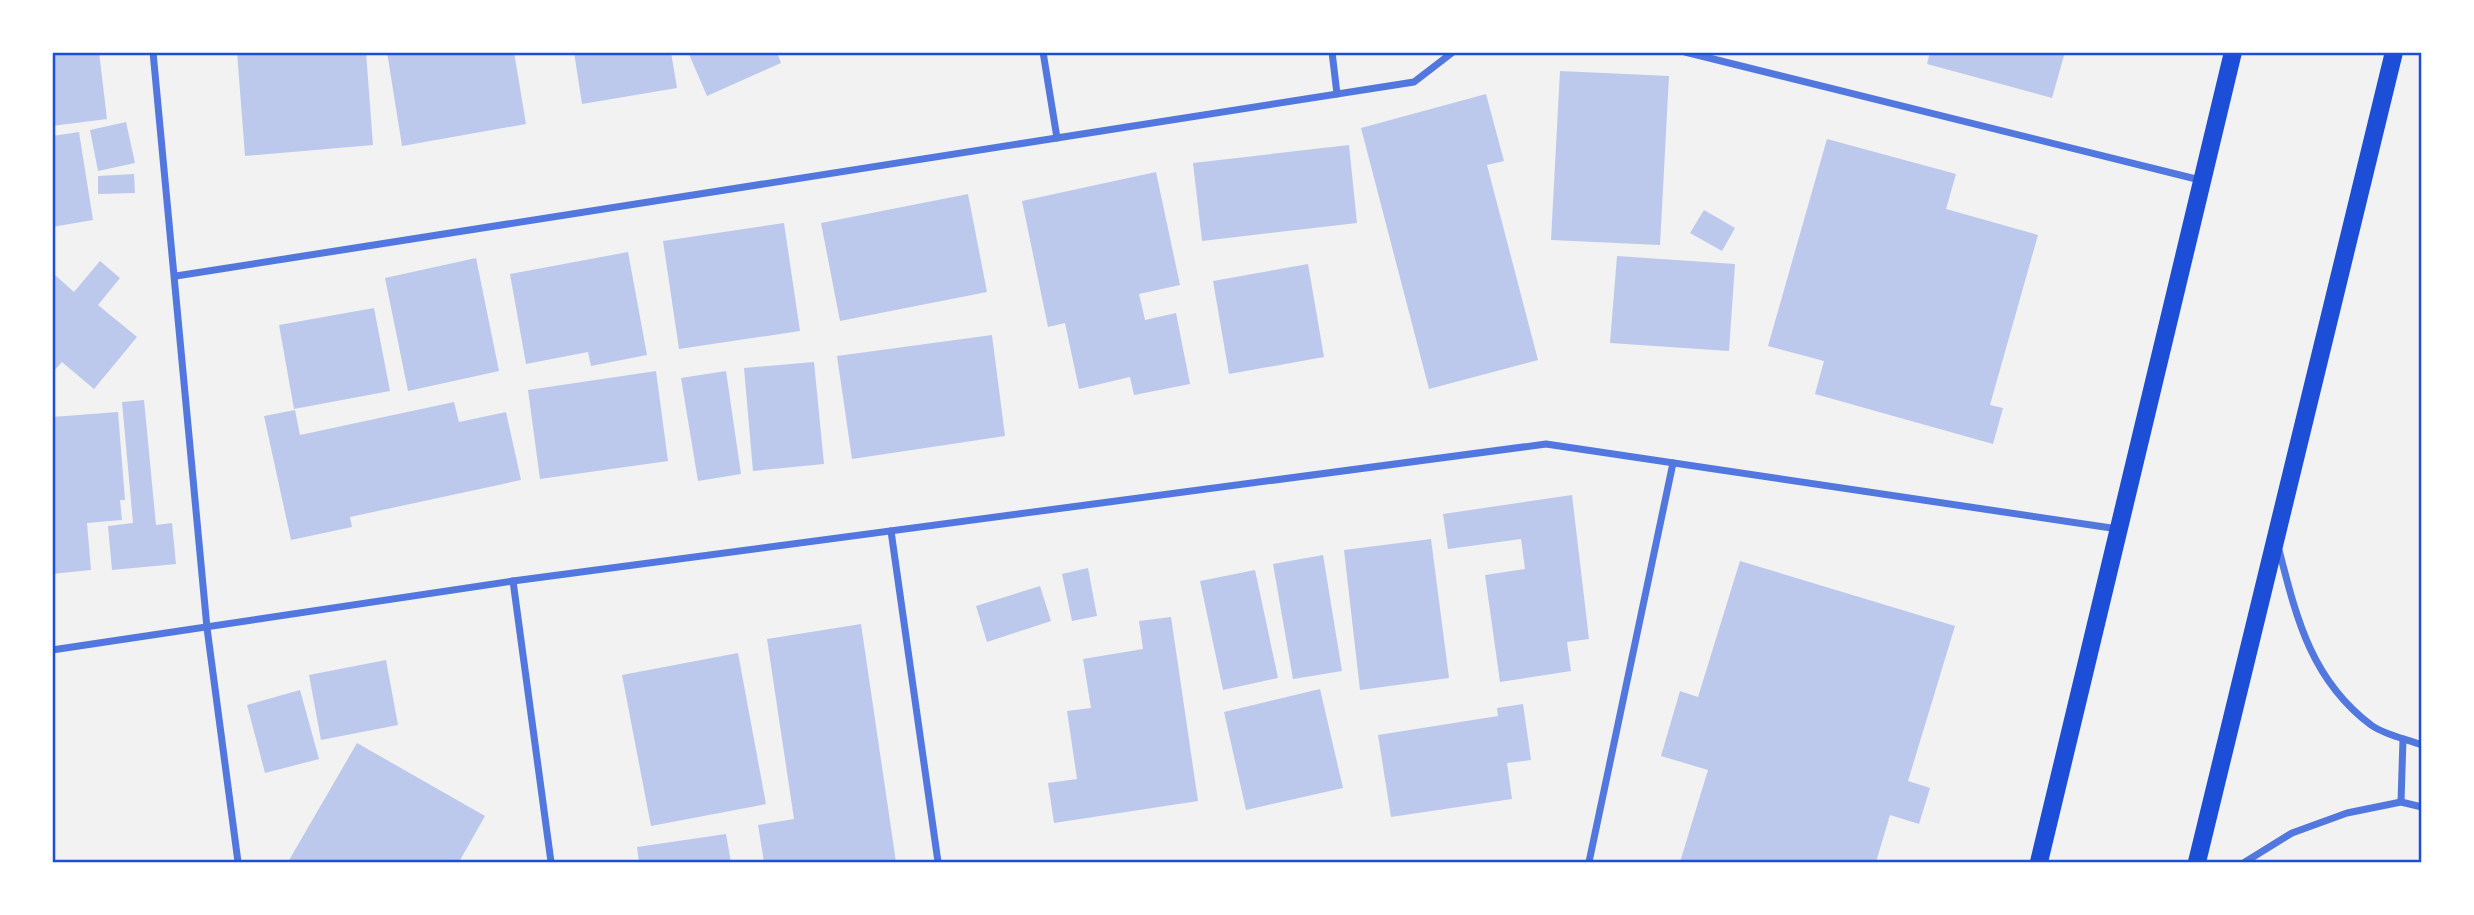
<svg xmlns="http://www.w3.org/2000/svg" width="2474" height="915" font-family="'IBM Plex Sans',sans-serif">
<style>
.building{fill:#bdc9ec}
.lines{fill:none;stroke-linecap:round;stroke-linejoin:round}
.minor{stroke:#5277de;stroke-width:7}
.primary{stroke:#1d4ed8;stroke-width:18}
.neatline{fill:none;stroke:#1d4ed8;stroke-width:2.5}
</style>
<rect width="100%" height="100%" fill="#f2f2f2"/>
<!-- building -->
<g class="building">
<polygon points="52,52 99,52 107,119 52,126"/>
<polygon points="237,52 366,52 373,145 245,156"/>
<polygon points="387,52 514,52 526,124 402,146"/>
<polygon points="574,52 671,52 677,88 582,104"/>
<polygon points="688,52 777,52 781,63 707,96"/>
<polygon points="1930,52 2065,52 2052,98 1927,64"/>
<polygon points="1560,71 1669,76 1660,245 1551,240"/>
<polygon points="1486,94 1504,161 1487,165 1538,360 1429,389 1361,128"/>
<polygon points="126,122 135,163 98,171 90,130"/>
<polygon points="79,132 93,220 52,227 52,136"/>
<polygon points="1827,139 1956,174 1946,209 2038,235 1990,405 2003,408 1993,444 1815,394 1824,361 1768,346"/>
<polygon points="1349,145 1357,223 1202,241 1193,163"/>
<polygon points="1156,172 1180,285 1139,294 1145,320 1176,313 1190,384 1134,395 1130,377 1079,389 1065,323 1048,327 1022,201"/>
<polygon points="134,174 135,193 98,194 98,176"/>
<polygon points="968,194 987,292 840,321 821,223"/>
<polygon points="1704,210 1735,228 1722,251 1690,233"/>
<polygon points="784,223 800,331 679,349 663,241"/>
<polygon points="628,252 647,355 591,366 588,352 526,364 510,274"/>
<polygon points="1617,256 1735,264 1729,351 1610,343"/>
<polygon points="476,258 499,371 408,391 385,278"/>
<polygon points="100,261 120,278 98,305 137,337 94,389 62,362 52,373 52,278 55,275 74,292"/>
<polygon points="1308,264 1324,357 1229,374 1213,281"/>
<polygon points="374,308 390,391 294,409 279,325"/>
<polygon points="992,335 1005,436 852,459 837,356"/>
<polygon points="814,362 824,464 753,471 744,368"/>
<polygon points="656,371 668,461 540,479 528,390"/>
<polygon points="726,371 741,474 698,481 681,378"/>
<polygon points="144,400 156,525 172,523 176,564 112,570 108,526 133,523 122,402"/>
<polygon points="454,402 459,422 506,412 521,480 350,517 352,527 291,540 264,416 295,410 300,435"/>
<polygon points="118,412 125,500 120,500 122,520 87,523 91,570 52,574 52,417"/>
<polygon points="1572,495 1589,639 1567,642 1571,671 1500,682 1485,575 1525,569 1521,539 1448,549 1443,514"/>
<polygon points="1431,539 1449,678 1360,690 1344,550"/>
<polygon points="1323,555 1342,671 1293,679 1273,564"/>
<polygon points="1740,561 1955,626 1908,781 1930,788 1919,824 1890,815 1876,862 1680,862 1708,770 1661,756 1680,691 1698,697"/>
<polygon points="1088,568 1097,616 1072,621 1062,574"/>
<polygon points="1255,570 1278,678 1223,690 1200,581"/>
<polygon points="1040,586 1051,621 987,642 976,606"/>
<polygon points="1171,617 1198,801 1054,823 1048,783 1077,779 1067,711 1091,708 1083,659 1143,649 1139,621"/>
<polygon points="861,624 896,862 764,862 758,825 794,819 767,639"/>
<polygon points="738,653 766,804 651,826 622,675"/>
<polygon points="386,660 398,725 321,740 309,675"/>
<polygon points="1320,689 1343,788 1246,810 1224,712"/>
<polygon points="300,690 319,759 265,773 247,705"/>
<polygon points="1523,704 1531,760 1507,763 1512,799 1391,817 1378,735 1498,716 1497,708"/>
<polygon points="357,743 485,816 459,862 288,862"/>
<polygon points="726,834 731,862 639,862 637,847"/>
</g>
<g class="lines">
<!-- minor -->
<g class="minor">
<polyline points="153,52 207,628 238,862"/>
<polyline points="1043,52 1057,138"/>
<polyline points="1332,52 1337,94"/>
<polyline points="1685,52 2200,180"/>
<polyline points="176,276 1414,82 1453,52"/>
<polyline points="891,531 938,862"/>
<path d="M2278,546C2296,616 2310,679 2371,725C2385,735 2406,739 2422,745"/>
<polyline points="513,581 551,862"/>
<polyline points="52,650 513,581 1546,444 2118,529"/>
<polyline points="2401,802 2403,739"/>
<polyline points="1589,862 1673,463"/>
<polyline points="2245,862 2292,833 2347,813 2401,802 2422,807"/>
</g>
<!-- primary -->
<g class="primary">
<polyline points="2039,862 2233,52"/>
<polyline points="2197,862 2394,52"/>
</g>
</g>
<!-- border -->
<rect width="2474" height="915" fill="none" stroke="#ffffff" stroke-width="108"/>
<rect x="54" y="54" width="2366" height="807" class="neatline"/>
</svg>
